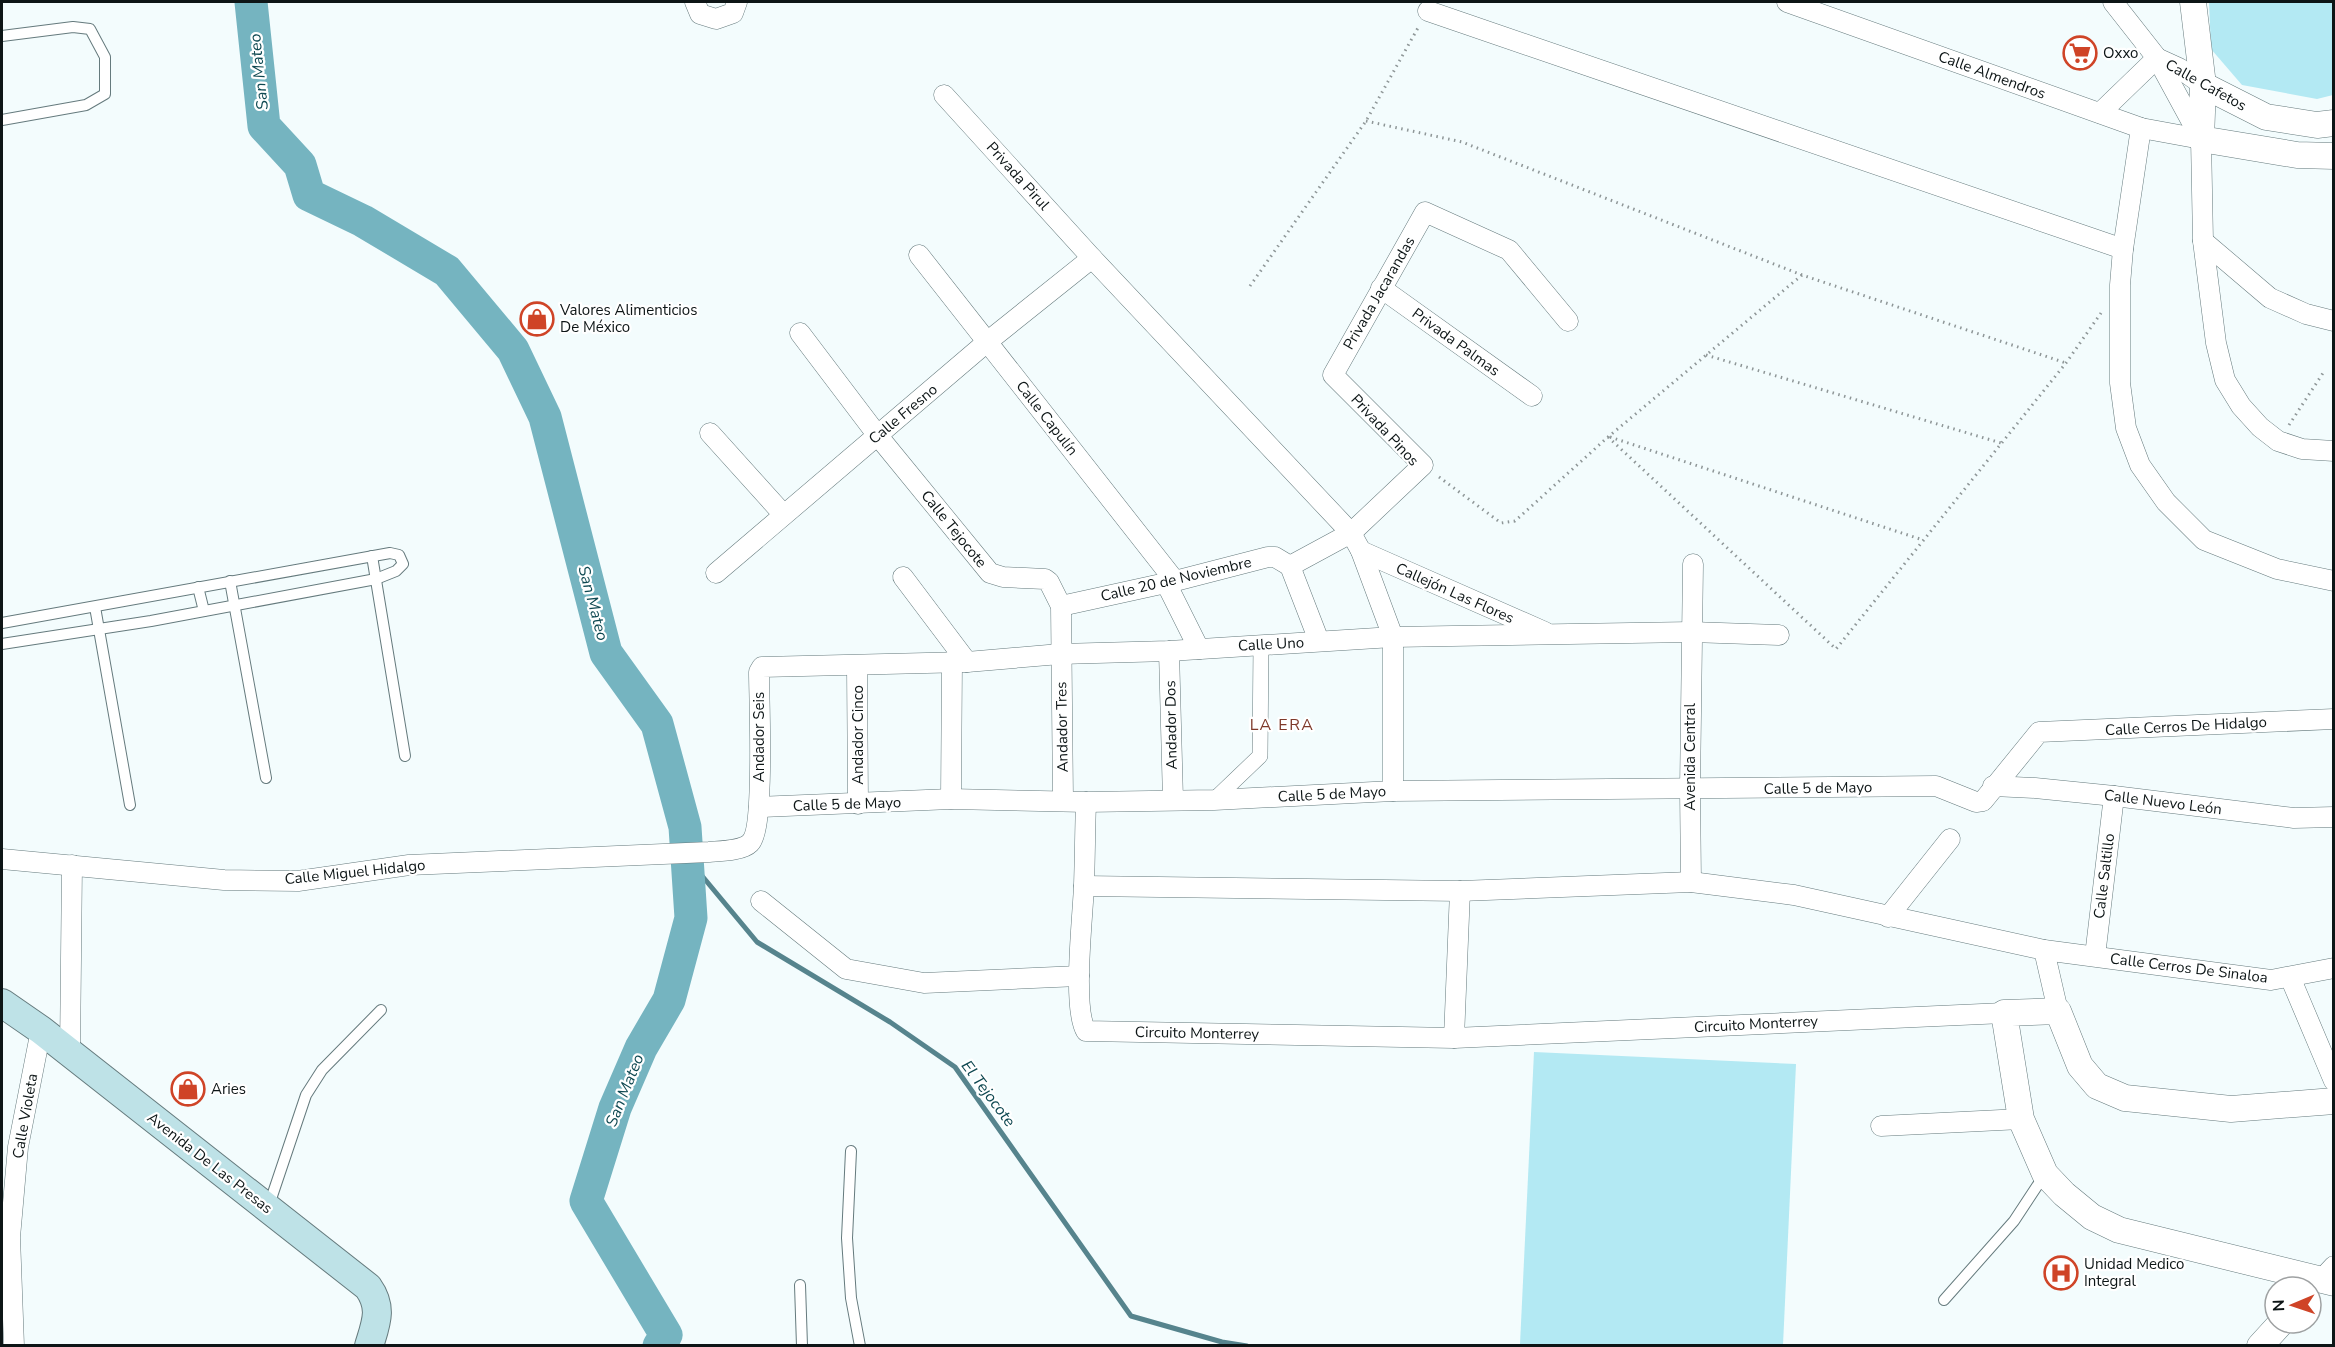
<svg xmlns="http://www.w3.org/2000/svg" width="2335" height="1347" font-family="'Nunito Sans',sans-serif">
<style>
.green{fill:#b3e9f3}
.lines{fill:none;stroke-linecap:round;stroke-linejoin:round}
.stream{stroke:#56848d;stroke-width:5}
.river{stroke:#75b4c0;stroke-width:33}
.service-casing{stroke:#657a7d;stroke-width:12}
.pedestrian-casing{stroke:#657a7d;stroke-width:16}
.minor-casing{stroke:#657a7d;stroke-width:21}
.tertiary-casing{stroke:#657a7d;stroke-width:27}
.secondary-casing{stroke:#657a7d;stroke-width:30}
.path{stroke:#8e9697;stroke-width:3;stroke-dasharray:1.5 4.5;stroke-linecap:butt}
.service{stroke:#fff;stroke-width:10}
.pedestrian{stroke:#fff;stroke-width:15}
.minor{stroke:#fff;stroke-width:20}
.tertiary{stroke:#fff;stroke-width:26}
.secondary{stroke:#bee2e7;stroke-width:28}
.labels{text-anchor:middle;stroke-width:4.5;stroke-linejoin:round;paint-order:stroke}
.poi-label{font-size:15px;fill:#0d1516;stroke:#fff;text-anchor:start}
.street-label{font-size:15px;fill:#0d1516;stroke:#fff}
.water-label{font-size:16px;font-style:italic;fill:#0e4851;stroke:#fff}
.neighbourhood-label{font-size:16px;letter-spacing:1.5px;fill:#7e392a;stroke:#fff}
</style>
<rect width="100%" height="100%" fill="#f3fcfd"/>
<!-- green -->
<g class="green">
<polygon points="2209,2 2333,2 2333,95 2317,99 2242,85 2211,49"/>
<polygon points="1534,1052 1796,1064 1783,1345 1520,1344"/>
</g>
<g class="lines">
<!-- stream -->
<polyline class="stream" points="688,859 757,942 890,1022 955,1067 1131,1316 1222,1342 1247,1346"/>
<!-- river -->
<polyline class="river" points="251,2 264,126 300,165 309,195 363,221 447,271 513,350 545,417 606,653 657,724 685,827 691,918 669,1000 641,1048 615,1108 586,1201 666,1335 659,1346"/>
<!-- service casing -->
<g class="service-casing">
<g id="service">
<polyline points="2,36 73,27 90,29 105,57 105,94 86,105 2,120"/>
<polyline points="372,556 405,756"/>
<polyline points="230,581 266,778"/>
<polyline points="198,587 204,611"/>
<polyline points="95,607 130,805"/>
<polyline points="2,623 390,553 399,555 403,564 396,571 376,579 151,621 2,644"/>
<polyline points="851,1151 847,1238 851,1298 860,1346"/>
<polyline points="268,1208 306,1095 322,1070 381,1010"/>
<polyline points="800,1285 802,1346"/>
<polyline points="1944,1300 2014,1221 2045,1174"/>
</g>
</g>
<!-- pedestrian casing -->
<g class="pedestrian-casing">
<polyline id="pedestrian" points="1214,800 1260,756 1261,644"/>
</g>
<!-- minor casing -->
<g class="minor-casing">
<g id="minor">
<polyline points="695,2 700,14 716,19 733,13 737,2"/>
<polyline points="1787,2 2141,128 2201,139"/>
<polyline points="2113,2 2157,58 2201,139 2203,241 2216,343 2225,380 2241,406 2260,427 2278,441 2302,449 2334,451"/>
<polyline points="1428,11 2123,249"/>
<polyline points="944,95 1092,258 1351,533 1361,551 1393,637 1393,791"/>
<polyline points="2100,113 2157,58 2179,68 2203,85"/>
<polyline points="2141,128 2123,249 2120,285 2120,383 2126,428 2140,465 2166,502 2204,540 2277,569 2334,581"/>
<polyline points="2203,241 2270,298 2306,314 2334,321"/>
<polyline points="919,255 1175,581"/>
<polyline points="1381,288 1532,396"/>
<polyline points="800,333 878,436 990,573 1003,577 1045,579 1049,582 1061,606 1063,800"/>
<polyline points="710,433 783,514"/>
<polyline points="1361,551 1545,632"/>
<polyline points="1290,566 1351,533 1423,465 1333,375 1425,212 1509,250 1568,321"/>
<polyline points="1290,566 1319,641"/>
<polyline points="716,573 987,342 1092,258"/>
<polyline points="903,577 967,662"/>
<polyline points="1166,583 1199,649"/>
<polyline points="1061,606 1175,581 1268,557 1275,557 1290,566"/>
<polyline points="1169,651 1173,800"/>
<polyline points="857,666 858,804"/>
<polyline points="1993,786 2035,788 2114,796 2294,818 2334,817"/>
<polyline points="951,799 952,661"/>
<path d="M1086,802C1085,830 1085,857 1084,885C1083,915 1072,1008 1086,1031L1454,1038L2004,1013"/>
<polyline points="759,807 951,799 1086,802 1214,800 1393,791 1936,786 1976,802 1983,801 2039,732 2334,719"/>
<path d="M2,859L224,880L298,881L409,865L709,852C720,851 742,851 750,843C765,829 759,699 759,672L762,667L967,662L1060,654L1169,651L1393,637L1691,632L1779,635"/>
<polyline points="1691,882 1690,789 1693,564"/>
<polyline points="1084,886 1460,891 1691,882 1794,895 2044,950 2271,980 2334,968"/>
<polyline points="761,901 846,969 924,983 1079,976"/>
<polyline points="1888,917 1950,839"/>
<polyline points="2044,950 2058,1011"/>
<polyline points="2095,956 2114,796"/>
<polyline points="2290,977 2334,1081"/>
<polyline points="1454,1038 1460,891"/>
<polyline points="70,1053 72,865"/>
<polyline points="1881,1126 2021,1119"/>
<polyline points="2321,1280 2334,1266"/>
<polyline points="14,1346 10,1237 18,1147 41,1030"/>
</g>
</g>
<!-- tertiary casing -->
<g class="tertiary-casing">
<g id="tertiary">
<polyline points="2193,2 2203,85 2201,139 2297,155 2334,156"/>
<polyline points="2203,85 2266,117 2317,125 2334,123"/>
<polyline points="2334,1101 2231,1109 2125,1098 2097,1086 2080,1066 2058,1011 2004,1013 2021,1119 2045,1174 2064,1194 2092,1217 2119,1230 2334,1283"/>
<polyline points="2260,1346 2281,1323"/>
</g>
</g>
<!-- secondary casing -->
<g class="secondary-casing">
<path id="secondary" d="M2,1003L41,1030L368,1287C383,1308 376,1323 369,1346"/>
</g>
<!-- path -->
<g class="path">
<polyline points="1366,121 1462,142 1802,275 2066,363"/>
<polyline points="1250,286 1366,121 1419,26"/>
<polyline points="1706,355 2001,443"/>
<polyline points="2289,425 2325,370"/>
<polyline points="1608,437 1836,649 2066,363 2101,313"/>
<polyline points="1610,437 1923,540"/>
<polyline points="1439,477 1501,523 1515,521 1608,437 1802,275"/>
</g>
<!-- service -->
<use href="#service" class="service"/>
<!-- pedestrian -->
<use href="#pedestrian" class="pedestrian"/>
<!-- minor -->
<use href="#minor" class="minor"/>
<!-- tertiary -->
<use href="#tertiary" class="tertiary"/>
<!-- secondary -->
<use href="#secondary" class="secondary"/>
</g>
<!-- icons -->
<defs>
<g id="supermarket-ring" transform="scale(1.725)"><circle r="9.5" fill="#fff" stroke="#cf4427" stroke-width="1.5"/><path d="M-6-5.5h2.5l.6 2H6L4.5 2H-2.5L-4.4-4H-6ZM-1.5 3.2a1.3 1.3 0 1 0 .1 0ZM3 3.2a1.3 1.3 0 1 0 .1 0Z" fill="#cf4427"/></g>
<g id="shop-ring" transform="scale(1.725)"><circle r="9.5" fill="#fff" stroke="#cf4427" stroke-width="1.5"/><path d="M-5-2.5h2.3a2.7 3.5 0 0 1 5.4 0H5L5.5 6h-11ZM-1.5-2.5h3a1.5 2.3 0 0 0-3 0Z" fill="#cf4427"/></g>
<g id="hospital-ring" transform="scale(1.725)"><circle r="9.5" fill="#fff" stroke="#cf4427" stroke-width="1.5"/><path d="M-5-5h3v3.5h4V-5h3V5h-3V1.5h-4V5h-3Z" fill="#cf4427"/></g>
</defs>
<g fill-rule="evenodd">
<use href="#supermarket-ring" x="2080" y="53"/>
<use href="#shop-ring" x="537" y="319"/>
<use href="#shop-ring" x="188" y="1089"/>
<use href="#hospital-ring" x="2061" y="1273"/>
</g>
<g class="labels">
<!-- poi labels -->
<g class="poi-label">
<text x="2103" y="58">Oxxo</text>
<text x="560" y="315">Valores Alimenticios<tspan x="560" dy="17">De México</tspan></text>
<text x="211" y="1094">Aries</text>
<text x="2084" y="1269">Unidad Medico<tspan x="2084" dy="17">Integral</tspan></text>
</g>
<!-- street labels -->
<g class="street-label">
<text transform="translate(1992 75) rotate(20)" y="5">Calle Almendros</text>
<text transform="translate(2206 85) rotate(29)" y="5">Calle Cafetos</text>
<text transform="translate(1018 176) rotate(48)" y="5">Privada Pirul</text>
<text transform="translate(1379 293) rotate(-60)" y="5">Privada Jacarandas</text>
<text transform="translate(1456 342) rotate(36)" y="5">Privada Palmas</text>
<text transform="translate(903 414) rotate(-40)" y="5">Calle Fresno</text>
<text transform="translate(1047 418) rotate(52)" y="5">Calle Capulín</text>
<text transform="translate(1385 430) rotate(47)" y="5">Privada Pinos</text>
<text transform="translate(954 529) rotate(51)" y="5">Calle Tejocote</text>
<text transform="translate(1176 579) rotate(-13)" y="5">Calle 20 de Noviembre</text>
<text transform="translate(1455 593) rotate(24)" y="5">Callejón Las Flores</text>
<text transform="translate(1271 644) rotate(-3)" y="5">Calle Uno</text>
<text transform="translate(1171 725) rotate(-91)" y="5">Andador Dos</text>
<text transform="translate(2186 726) rotate(-3)" y="5">Calle Cerros De Hidalgo</text>
<text transform="translate(1062 727) rotate(-91)" y="5">Andador Tres</text>
<text transform="translate(858 735) rotate(-90)" y="5">Andador Cinco</text>
<text transform="translate(759 737) rotate(-90)" y="5">Andador Seis</text>
<text transform="translate(1690 757) rotate(-90)" y="5">Avenida Central</text>
<text transform="translate(1818 788) rotate(-1)" y="5">Calle 5 de Mayo</text>
<text transform="translate(1332 794) rotate(-3)" y="5">Calle 5 de Mayo</text>
<text transform="translate(2163 802) rotate(7)" y="5">Calle Nuevo León</text>
<text transform="translate(847 804) rotate(-2)" y="5">Calle 5 de Mayo</text>
<text transform="translate(355 872) rotate(-6)" y="5">Calle Miguel Hidalgo</text>
<text transform="translate(2104 876) rotate(-83)" y="5">Calle Saltillo</text>
<text transform="translate(2189 968) rotate(7)" y="5">Calle Cerros De Sinaloa</text>
<text transform="translate(1756 1024) rotate(-3)" y="5">Circuito Monterrey</text>
<text transform="translate(1197 1033) rotate(1)" y="5">Circuito Monterrey</text>
<text transform="translate(25 1116) rotate(-80)" y="5">Calle Violeta</text>
<text transform="translate(210 1163) rotate(38)" y="5">Avenida De Las Presas</text>
</g>
<!-- water labels -->
<g class="water-label">
<text transform="translate(258 72) rotate(-96)" y="6">San Mateo</text>
<text transform="translate(594 603) rotate(75)" y="6">San Mateo</text>
<text transform="translate(624 1090) rotate(-68)" y="6">San Mateo</text>
<text transform="translate(989 1093) rotate(53)" y="6">El Tejocote</text>
</g>
<!-- neighbourhood labels -->
<g class="neighbourhood-label">
<text x="1282" y="730">LA ERA</text>
</g>
</g>
<!-- border -->
<rect width="2335" height="1347" fill="none" stroke="#0d1516" stroke-width="6"/>
<!-- north arrow -->
<g transform="translate(2293 1305) rotate(268)"><circle r="28" fill="#ffffff" stroke="#9ea1a2" stroke-width="1.5"/>
<path d="M0-4.5L10 22L0 15L-10 22Z" fill="#cf4427"/>
<text y="-9" font-size="16" font-weight="bold" text-anchor="middle" fill="#0d1516">N</text>
</g>
</svg>
